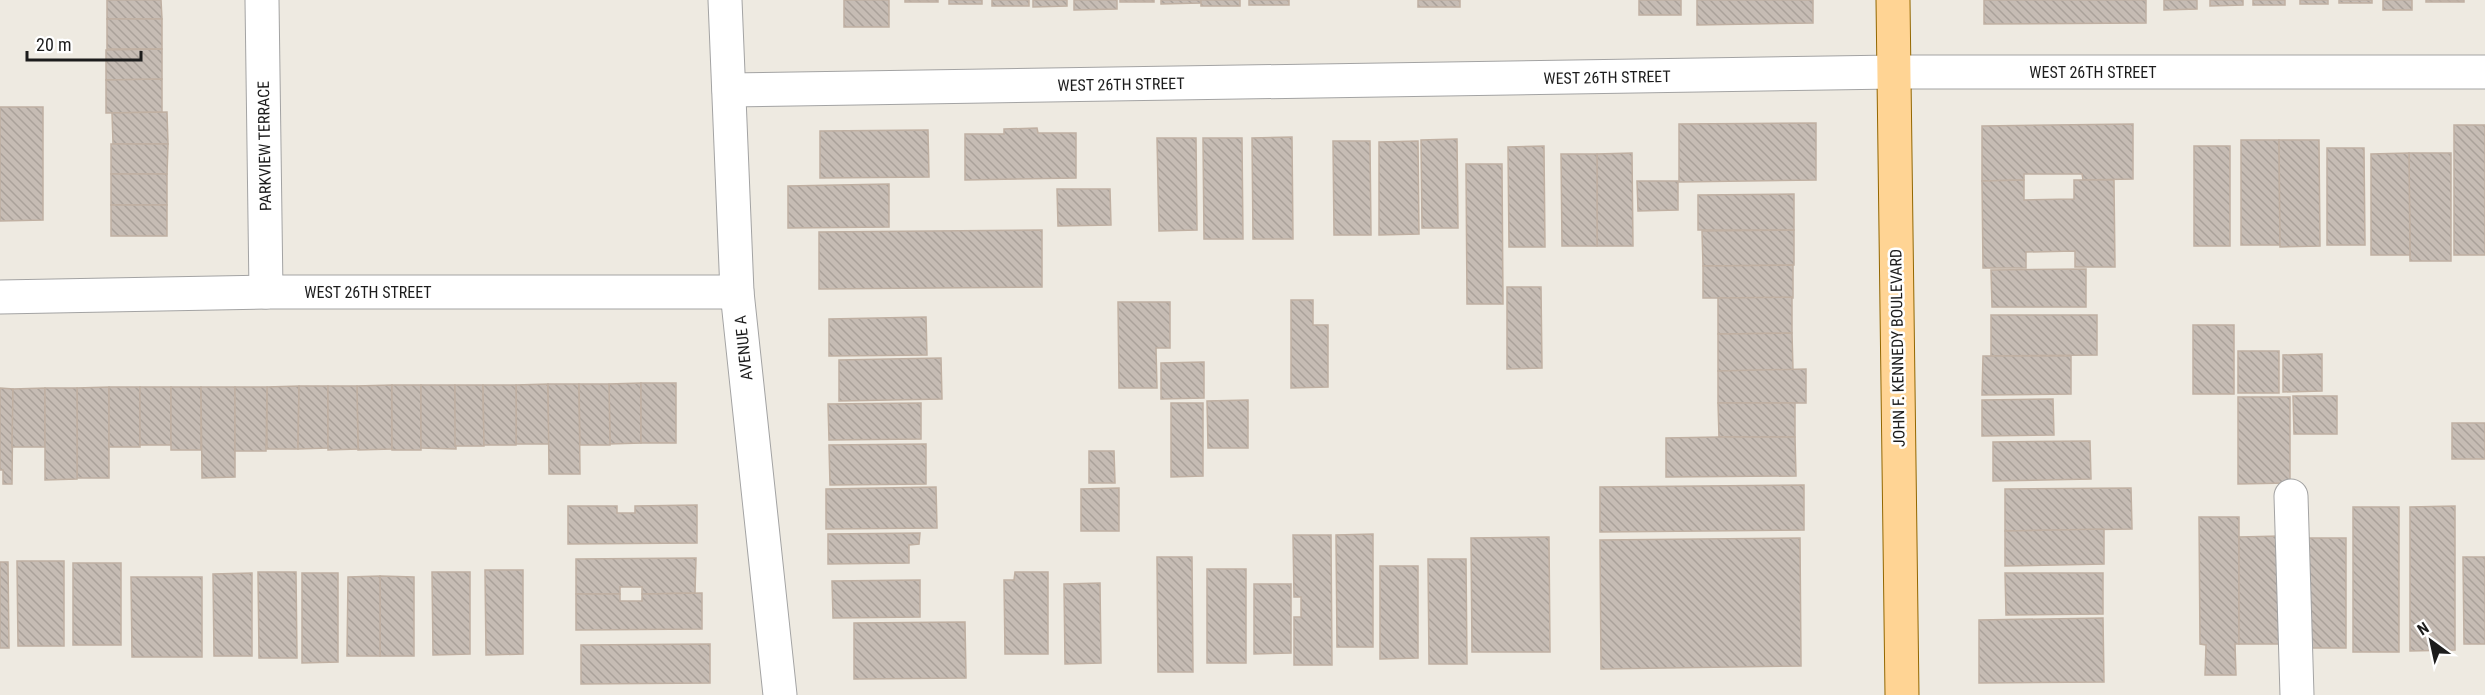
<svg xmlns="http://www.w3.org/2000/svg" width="2485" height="695" font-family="'Roboto Condensed',sans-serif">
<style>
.building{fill:url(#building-back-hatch);stroke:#c0b0a2;stroke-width:1.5}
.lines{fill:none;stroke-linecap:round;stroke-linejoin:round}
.minor-casing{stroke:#a3a3a3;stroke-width:35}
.major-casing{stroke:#936700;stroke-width:35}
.minor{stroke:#fff;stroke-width:33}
.major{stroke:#ffd494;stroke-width:33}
.labels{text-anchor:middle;stroke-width:5;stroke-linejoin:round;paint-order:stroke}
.street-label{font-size:16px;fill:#1c1c1c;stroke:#fff}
</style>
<defs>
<pattern id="building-back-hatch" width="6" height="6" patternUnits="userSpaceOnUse" patternTransform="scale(1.5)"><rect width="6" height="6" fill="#c6bcb4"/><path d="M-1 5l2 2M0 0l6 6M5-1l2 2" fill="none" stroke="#aaa19a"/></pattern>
</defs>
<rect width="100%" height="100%" fill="#eeeae1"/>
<!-- building -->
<g class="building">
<polygon points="107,0 161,0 162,19 107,19"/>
<rect x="844" y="0" width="45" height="27"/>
<rect x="905" y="0" width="33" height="2"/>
<rect x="949" y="0" width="33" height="4"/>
<rect x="992" y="0" width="37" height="6"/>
<polygon points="1033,0 1067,0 1067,6 1033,7"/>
<polygon points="1074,0 1117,0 1117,9 1074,10"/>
<rect x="1120" y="0" width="34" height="2"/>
<polygon points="1161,0 1201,0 1201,3 1161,4"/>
<rect x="1201" y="0" width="39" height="6"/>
<rect x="1249" y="0" width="40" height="5"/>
<rect x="1418" y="0" width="42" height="7"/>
<rect x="1639" y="0" width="42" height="15"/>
<polygon points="1697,0 1813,0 1813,23 1697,25"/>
<polygon points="1984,0 2146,0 2146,23 1984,24"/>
<polygon points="2164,0 2197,0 2197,9 2164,10"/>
<polygon points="2210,0 2243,0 2243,5 2210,6"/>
<rect x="2253" y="0" width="32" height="5"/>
<rect x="2300" y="0" width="28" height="4"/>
<rect x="2339" y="0" width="33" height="3"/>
<rect x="2383" y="0" width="29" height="10"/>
<rect x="2426" y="0" width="38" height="2"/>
<rect x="107" y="19" width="55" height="30"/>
<polygon points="162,49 162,79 106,80 106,50"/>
<polygon points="162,79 162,112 106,113 106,80"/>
<polygon points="0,107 43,107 43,220 0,221"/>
<polygon points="167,112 168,144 113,144 112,113"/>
<polygon points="1816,123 1816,180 1679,182 1679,124"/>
<polygon points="2133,124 2133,179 2083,180 2082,174 2024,174 2024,180 1982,181 1982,126"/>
<rect x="2454" y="125" width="31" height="130"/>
<polygon points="1037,128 1038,133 1076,133 1076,178 965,180 965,134 1004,134 1004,129"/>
<polygon points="928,130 929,177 820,178 820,131"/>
<polygon points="1292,137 1293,239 1253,239 1252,138"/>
<polygon points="1157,138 1196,138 1197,230 1159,231"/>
<polygon points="1203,138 1242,138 1243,239 1204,239"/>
<polygon points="1457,139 1458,228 1422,228 1421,140"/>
<polygon points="2241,140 2279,140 2280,245 2241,245"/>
<polygon points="2279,140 2319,140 2320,246 2280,247"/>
<polygon points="1333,141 1370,141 1371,235 1334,235"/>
<polygon points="1418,141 1419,234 1379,235 1379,142"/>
<polygon points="111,144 168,144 167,174 111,174"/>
<polygon points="1544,146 1545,247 1509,247 1508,147"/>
<rect x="2194" y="146" width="36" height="100"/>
<polygon points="2327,148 2364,148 2365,245 2327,245"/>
<polygon points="1632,153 1633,246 1597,246 1597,154"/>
<polygon points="2409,153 2451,153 2451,261 2410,261"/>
<polygon points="2409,153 2410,255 2371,255 2371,154"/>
<polygon points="1561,154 1597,154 1597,246 1562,246"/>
<polygon points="1466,164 1502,164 1503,304 1467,304"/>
<rect x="111" y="174" width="56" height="31"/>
<polygon points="2024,180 2024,200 2074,199 2074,180 2114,180 2115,267 2075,267 2075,251 2026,252 2026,268 1983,268 1982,181"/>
<polygon points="1637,181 1678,181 1678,210 1638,211"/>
<polygon points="889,184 889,227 788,228 788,186"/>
<polygon points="1057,189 1110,189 1111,225 1058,226"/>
<polygon points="1794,194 1794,230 1698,230 1698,195"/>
<rect x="111" y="205" width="56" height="31"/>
<polygon points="1042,230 1042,287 819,289 819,232"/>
<polygon points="1794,230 1794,265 1703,266 1702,231"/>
<polygon points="1793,265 1793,298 1703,298 1703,266"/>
<polygon points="2086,269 2086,307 1992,307 1991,270"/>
<polygon points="1507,287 1541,287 1542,368 1507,369"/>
<polygon points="1792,297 1792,333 1718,334 1718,298"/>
<polygon points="1291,300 1313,300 1313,325 1328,325 1328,387 1291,388"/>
<polygon points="1118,302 1170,302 1170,348 1156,348 1157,388 1119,388"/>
<polygon points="1991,315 2097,315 2097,355 1991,356"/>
<polygon points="926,317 927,355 829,356 829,319"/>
<rect x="2193" y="325" width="41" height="69"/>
<polygon points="1792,333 1793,370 1718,371 1718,334"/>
<rect x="2238" y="351" width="41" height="42"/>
<polygon points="2322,354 2322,391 2283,392 2283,355"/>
<polygon points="1983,356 2071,356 2071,394 1982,395"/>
<polygon points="941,358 942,399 839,401 839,360"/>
<polygon points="1204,362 1204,398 1161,399 1161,363"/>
<polygon points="1806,369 1806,403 1718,403 1718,371"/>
<polygon points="641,383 641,443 610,444 609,384"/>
<rect x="641" y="383" width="35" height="60"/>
<polygon points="548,384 549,444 516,444 516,385"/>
<polygon points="548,384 579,384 580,474 549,474"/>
<polygon points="579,384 609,384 610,445 580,445"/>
<polygon points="392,385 392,449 358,450 357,386"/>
<rect x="392" y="385" width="29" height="65"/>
<polygon points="421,385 455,385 456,449 421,448"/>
<polygon points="455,385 483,385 484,446 455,446"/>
<polygon points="483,385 516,385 516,445 484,445"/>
<polygon points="299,386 298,449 267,449 267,387"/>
<polygon points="299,386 328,386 328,448 298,449"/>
<polygon points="328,386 357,386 358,449 328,450"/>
<polygon points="109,387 109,478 77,478 77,388"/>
<rect x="109" y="387" width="31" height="60"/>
<rect x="140" y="387" width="31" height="58"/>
<rect x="171" y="387" width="30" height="63"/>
<polygon points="201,387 235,387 235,477 202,478"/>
<polygon points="235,387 267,387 266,451 235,451"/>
<polygon points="0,388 13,389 12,484 3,484 3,470 0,470"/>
<polygon points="45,388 45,447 12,447 13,389"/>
<polygon points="45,388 77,388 77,479 45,480"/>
<polygon points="2293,396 2337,396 2337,434 2294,434"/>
<polygon points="2238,397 2290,397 2290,483 2238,484"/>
<polygon points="2053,399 2054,435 1982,436 1982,400"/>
<polygon points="1248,400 1248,448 1208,448 1207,401"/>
<polygon points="921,403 921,439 829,440 828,404"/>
<polygon points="1171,403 1203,403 1203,476 1171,477"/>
<polygon points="1718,403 1795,403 1795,437 1719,437"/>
<rect x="2452" y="423" width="33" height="36"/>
<polygon points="1719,437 1795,437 1796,476 1666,477 1666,438"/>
<polygon points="2090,441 2091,479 1993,481 1993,442"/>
<polygon points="926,444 926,484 830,485 829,445"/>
<polygon points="1089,451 1114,451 1115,483 1089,483"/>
<polygon points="1804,485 1804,530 1600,532 1600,487"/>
<polygon points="936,487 937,528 826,529 826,489"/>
<polygon points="1119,488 1119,531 1081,531 1081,489"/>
<polygon points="2131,488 2132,529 2005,531 2005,489"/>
<polygon points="697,505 697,543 568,544 568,506 617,506 617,513 635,513 635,506"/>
<polygon points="2455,506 2455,650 2410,651 2410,507"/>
<rect x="2353" y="507" width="46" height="145"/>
<polygon points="2199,517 2239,517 2239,644 2235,644 2236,675 2205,675 2206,645 2200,644"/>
<polygon points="2104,529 2104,564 2005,566 2005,531"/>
<polygon points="920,533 919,544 909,545 909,563 828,564 828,534"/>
<polygon points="1373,534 1373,647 1337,647 1336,535"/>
<polygon points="1293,535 1331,535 1332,665 1294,665 1294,617 1301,617 1301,597 1294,597"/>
<polygon points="2281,536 2281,644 2239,644 2239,537"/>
<polygon points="1549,537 1550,652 1472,652 1471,538"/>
<polygon points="1800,538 1801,666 1601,669 1600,540"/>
<rect x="2307" y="538" width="39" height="110"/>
<polygon points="1157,557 1192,557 1193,672 1158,672"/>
<polygon points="2463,557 2485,557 2485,644 2464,644"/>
<polygon points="696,558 695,593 642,594 642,587 620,587 620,594 576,594 576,559"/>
<polygon points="1428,559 1466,559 1467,664 1429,664"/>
<polygon points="17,561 64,561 64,646 18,646"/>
<polygon points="0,562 8,562 9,648 0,648"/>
<rect x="73" y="563" width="48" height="82"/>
<polygon points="1380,566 1418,566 1418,658 1380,659"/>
<rect x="1207" y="569" width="39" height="94"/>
<polygon points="485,570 523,570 523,654 486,655"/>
<polygon points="258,572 296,572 297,658 259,658"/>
<polygon points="432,572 470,572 470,654 433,655"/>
<polygon points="1015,572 1048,572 1048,654 1005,654 1004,580 1014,580"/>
<polygon points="252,573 252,656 214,656 213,574"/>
<polygon points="302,573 338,573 338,662 302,663"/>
<polygon points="2005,573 2103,573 2103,614 2006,615"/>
<polygon points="380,576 414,577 414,656 380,656"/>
<polygon points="380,576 380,656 347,656 348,577"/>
<polygon points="131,577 202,577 202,657 132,657"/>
<polygon points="920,580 920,617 833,618 832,581"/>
<polygon points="1100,583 1101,663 1065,664 1064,584"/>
<polygon points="1254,584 1291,584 1291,653 1254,654"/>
<polygon points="702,593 702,629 576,630 576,594 620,594 620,601 642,601 642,594"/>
<polygon points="2103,618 2104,682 1979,683 1979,620"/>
<polygon points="965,622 966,678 854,679 854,623"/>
<polygon points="710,644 710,683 581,684 581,645"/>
</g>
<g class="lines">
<!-- minor casing -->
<g class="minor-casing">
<g id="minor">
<polyline points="262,0 266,292"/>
<polyline points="725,0 737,292 780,695"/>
<polyline points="729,90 1894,72 2485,72"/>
<polyline points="0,297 266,292 737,292"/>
<polyline points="2291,496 2297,695"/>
</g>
</g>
<!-- major casing -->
<g class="major-casing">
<polyline id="major" points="1893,0 1902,695"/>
</g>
<!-- minor -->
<use href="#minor" class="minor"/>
<!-- major -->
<use href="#major" class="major"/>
</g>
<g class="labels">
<!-- street labels -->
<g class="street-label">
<text x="2093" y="78">WEST 26TH STREET</text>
<text transform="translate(1607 77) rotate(-1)" y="6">WEST 26TH STREET</text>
<text transform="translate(1121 84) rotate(-1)" y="6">WEST 26TH STREET</text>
<text transform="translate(264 146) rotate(-91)" y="6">PARKVIEW TERRACE</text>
<text x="368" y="298">WEST 26TH STREET</text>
<text transform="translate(743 348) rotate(-96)" y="6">AVENUE A</text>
<text transform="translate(1897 348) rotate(-91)" y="6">JOHN F. KENNEDY BOULEVARD</text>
</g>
</g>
<!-- north arrow -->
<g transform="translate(2431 641) rotate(327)" stroke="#ffffff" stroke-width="4.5" paint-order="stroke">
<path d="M0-4.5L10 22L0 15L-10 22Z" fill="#1c1c1c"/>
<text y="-9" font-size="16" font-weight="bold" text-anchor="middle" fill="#1c1c1c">N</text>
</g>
<!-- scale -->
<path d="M27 51v9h114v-9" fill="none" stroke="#1c1c1c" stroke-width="3"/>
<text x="36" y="51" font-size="18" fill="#1c1c1c" stroke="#ffffff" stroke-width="4.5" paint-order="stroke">20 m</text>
</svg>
